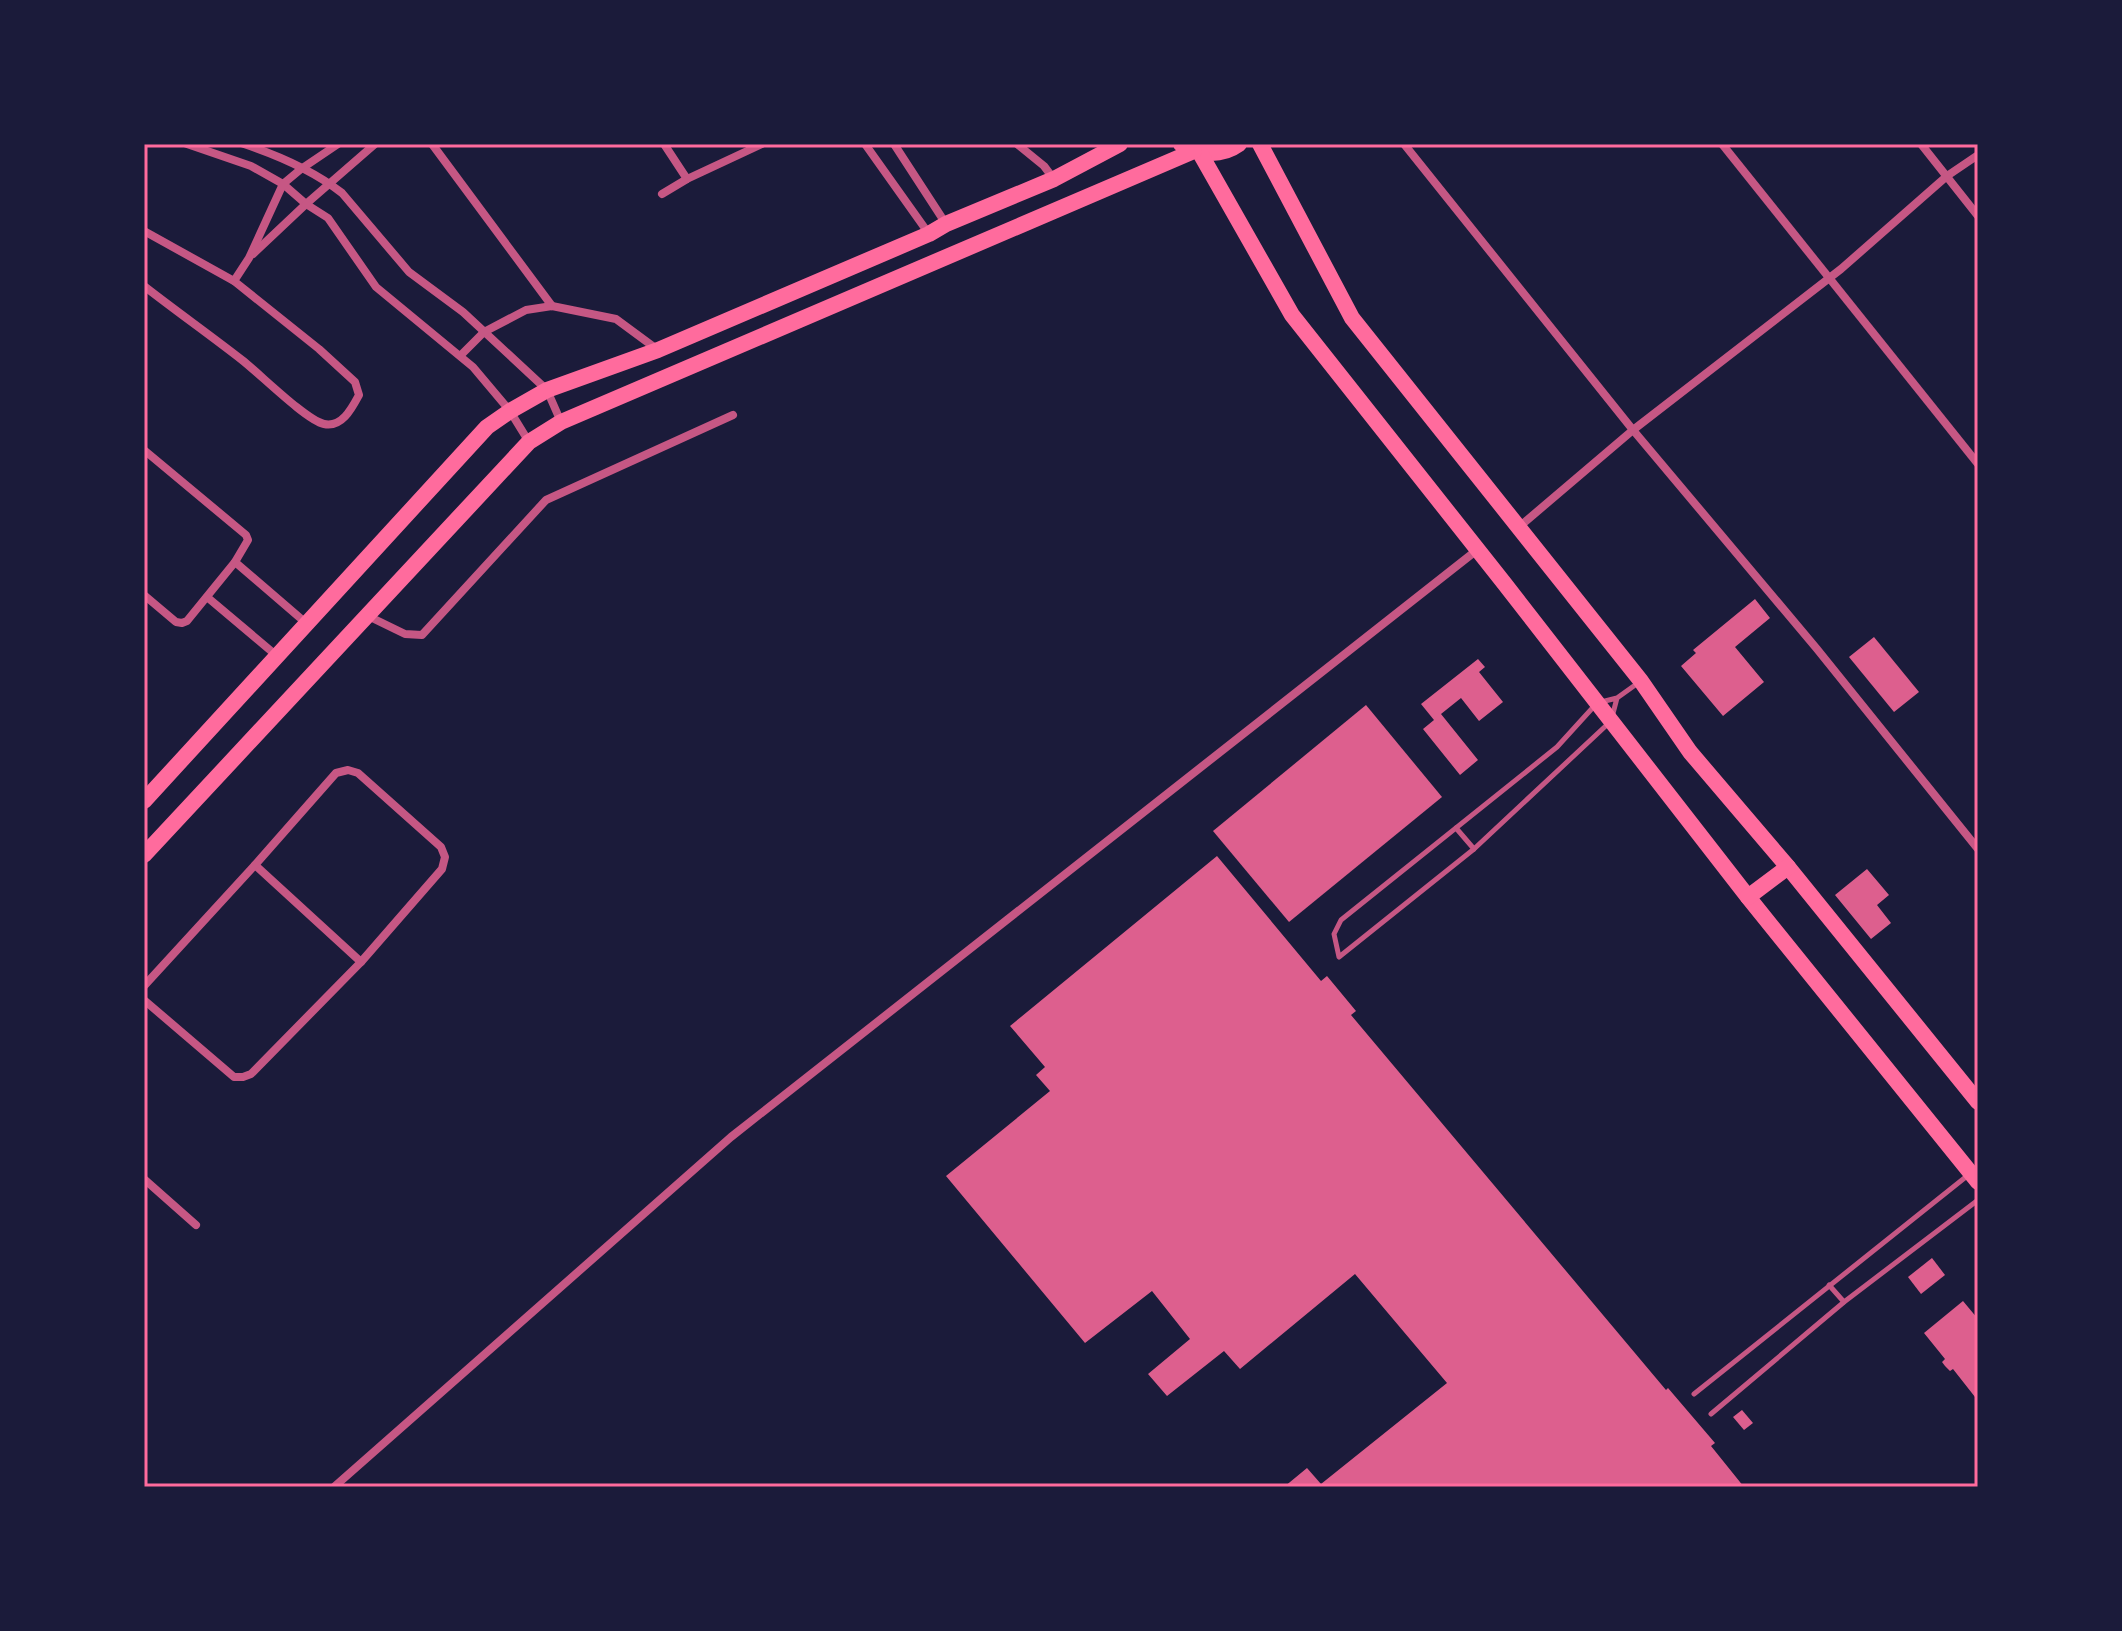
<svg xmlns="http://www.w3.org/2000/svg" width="2122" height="1631" font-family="Arial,sans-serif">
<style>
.building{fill:#dd5f8e}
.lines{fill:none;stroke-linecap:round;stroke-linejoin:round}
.service{stroke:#c65784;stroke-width:5}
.minor{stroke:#c65784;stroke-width:8}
.secondary{stroke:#ff6b9d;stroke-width:16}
.neatline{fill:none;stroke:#ff6b9d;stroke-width:3}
</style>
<rect width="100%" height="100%" fill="#1b1b3a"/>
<!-- building -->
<g class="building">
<polygon points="1755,599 1770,618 1735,647 1764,682 1723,716 1681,666 1696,653 1693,650"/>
<polygon points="1874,637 1919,692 1894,712 1849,657"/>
<polygon points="1478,659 1485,667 1479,672 1503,702 1479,721 1461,698 1441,714 1478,760 1460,775 1423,729 1434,720 1421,704"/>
<polygon points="1366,705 1442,797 1289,922 1213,831"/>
<polygon points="1217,856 1321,981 1327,976 1356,1011 1351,1015 1666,1390 1668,1388 1715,1443 1711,1446 1744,1487 1284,1487 1307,1468 1321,1484 1447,1383 1355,1274 1240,1369 1224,1351 1167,1396 1148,1374 1190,1339 1152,1291 1085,1343 946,1176 1050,1091 1036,1075 1045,1067 1010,1026"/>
<polygon points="1867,869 1889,895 1877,905 1891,923 1871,939 1835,895"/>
<polygon points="1932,1258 1945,1275 1921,1294 1908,1277"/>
<polygon points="1963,1301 1978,1319 1978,1394 1975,1397 1953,1369 1950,1371 1945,1366 1942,1362 1945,1359 1924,1333"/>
<polygon points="1742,1410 1753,1423 1744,1430 1733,1417"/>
</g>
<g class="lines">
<!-- service -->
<g class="service">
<polyline points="1617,698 1611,721 1474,849 1339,957 1334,934 1341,920 1557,747 1597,703 1617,698 1638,683"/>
<polyline points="1456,828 1474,849"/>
<polyline points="1829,1285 1844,1302"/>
<polyline points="1694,1394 1967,1176"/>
<polyline points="1711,1414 1844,1302 1978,1200"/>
</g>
<!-- minor -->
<g class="minor">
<polyline points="187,144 251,166 283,184 306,204 328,218 376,287 473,367 510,411 529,442"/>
<path d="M244,144C277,155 314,171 342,193L409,272L463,312L547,390L561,422"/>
<polyline points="432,144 552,306"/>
<polyline points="664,144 687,179"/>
<polyline points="865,144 929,234"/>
<polyline points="894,144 946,224"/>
<polyline points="1017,144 1044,166 1053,178"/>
<polyline points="1404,144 1633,430 1817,649 1978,849"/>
<polyline points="1722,144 1978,464"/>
<polyline points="1921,144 1978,216"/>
<polyline points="662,194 687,179 762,144"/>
<path d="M144,231L234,281L319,349L355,382L359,395C352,408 342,428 324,424C306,420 260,374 242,360C210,335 176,311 144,286"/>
<polyline points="253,254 306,204 375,144"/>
<polyline points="234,281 249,258 283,184 301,169 338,144"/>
<polyline points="461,355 484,332 526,310 552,306 616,319 658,350"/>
<polyline points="144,450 246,535 248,540 235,562 187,621 182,623 176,622 144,595"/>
<polyline points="1519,527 1633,430 1841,269 1947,176 1978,155"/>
<polyline points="235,562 306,623"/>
<polyline points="207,597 277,656"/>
<polyline points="368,616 405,634 422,635 546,500 733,415"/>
<polyline points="255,865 361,962"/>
<polyline points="144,986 255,865 336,773 348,770 358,773 441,847 445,857 442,869 361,962 251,1074 243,1077 234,1077 144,1000"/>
<polyline points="144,1179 196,1225"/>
<polyline points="334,1487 731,1137 1477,550"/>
</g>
<!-- secondary -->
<g class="secondary">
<path d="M1181,144C1199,155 1221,157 1239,144"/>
<polyline points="1260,144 1352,318 1641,681 1690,752 1788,867 1978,1102"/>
<polyline points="1200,153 1292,315 1504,583 1748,897 1978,1182"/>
<polyline points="144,801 487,427 510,411 547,390 658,350 929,234 946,224 1054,179 1120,144"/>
<polyline points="144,855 529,442 561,422 1194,151"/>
<polyline points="1748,897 1788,867"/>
</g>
</g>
<!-- border -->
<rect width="2122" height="1631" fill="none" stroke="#1b1b3a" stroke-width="292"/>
<rect x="146" y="146" width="1830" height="1339" class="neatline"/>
</svg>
